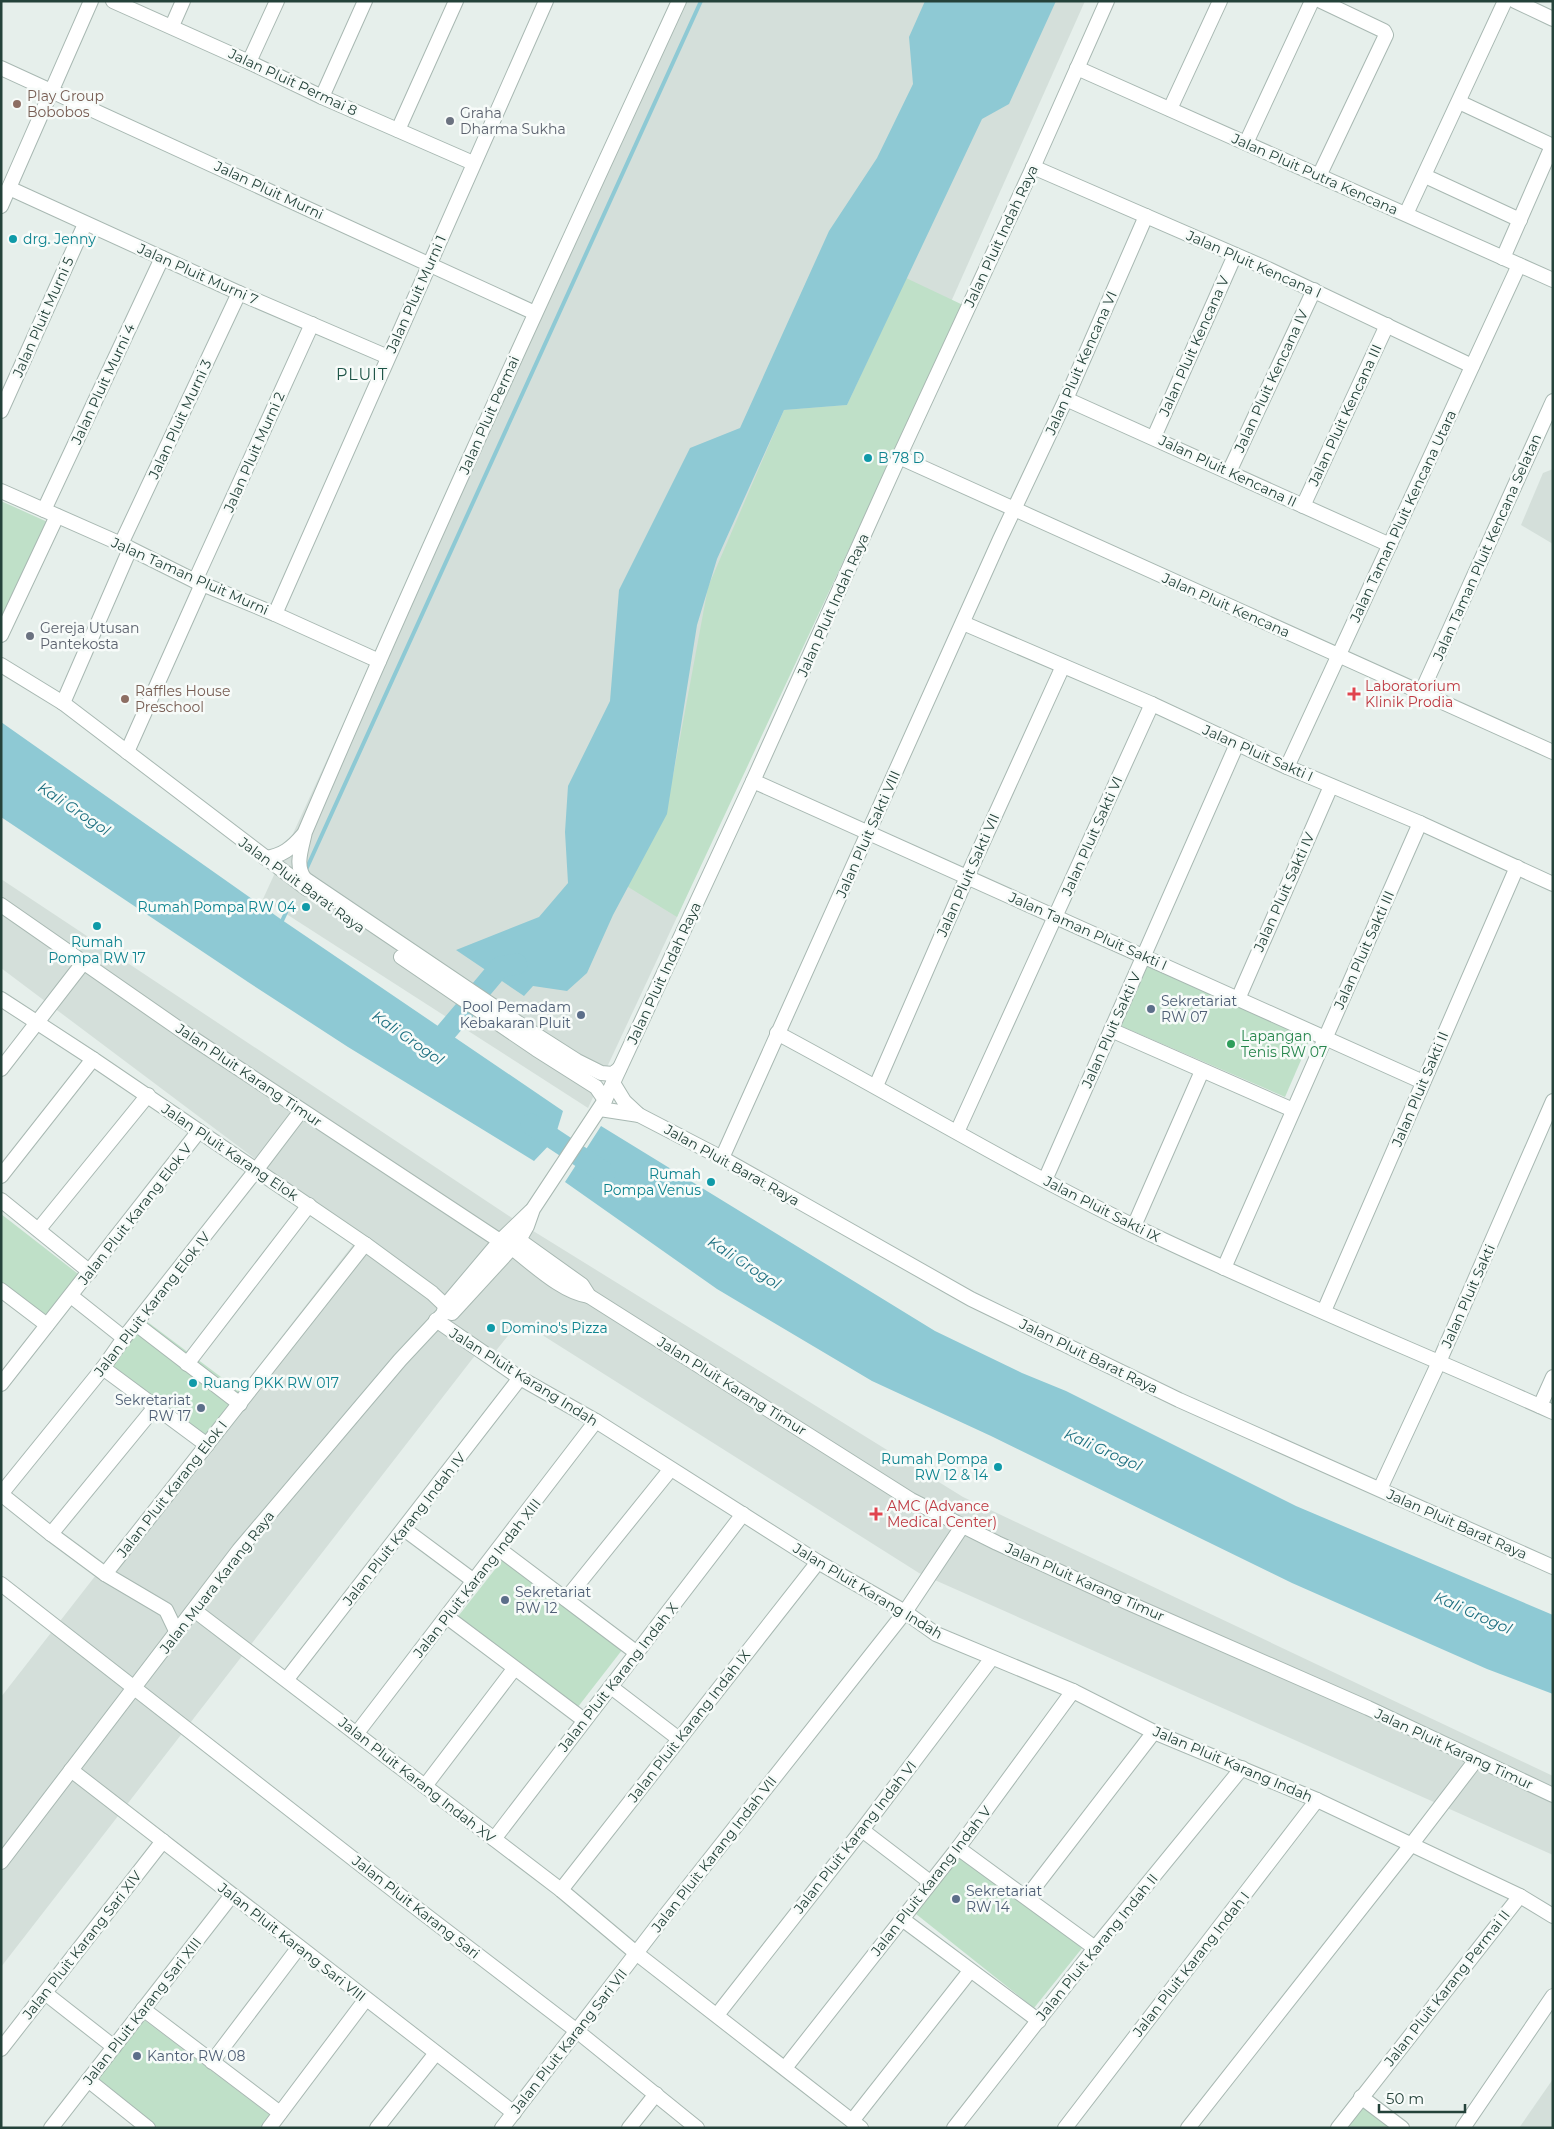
<svg xmlns="http://www.w3.org/2000/svg" width="1554" height="2129" font-family="Montserrat,sans-serif">
<style>
.built{fill:#d4dfda}
.green{fill:#bfe0c8}
.water{fill:#8ec9d4}
.lines{fill:none;stroke-linecap:round;stroke-linejoin:round}
.stream{stroke:#8ec9d4;stroke-width:4}
.river{stroke:#8ec9d4;stroke-width:21}
.minor-casing{stroke:#a8b8b2;stroke-width:16}
.minor{stroke:#fff;stroke-width:14}
.education-dot{fill:#8d6e63;stroke:#f7fbf9;stroke-width:2}
.worship-dot{fill:#6b7280;stroke:#f7fbf9;stroke-width:2}
.culture-dot{fill:#0f9aa8;stroke:#f7fbf9;stroke-width:2}
.health-dot{fill:#e0444e;stroke:#f7fbf9;stroke-width:2}
.service-dot{fill:#5c6f8a;stroke:#f7fbf9;stroke-width:2}
.leisure-dot{fill:#2e9e5b;stroke:#f7fbf9;stroke-width:2}
.labels{text-anchor:middle;stroke-width:5;stroke-linejoin:round;paint-order:stroke}
.street-label{font-size:14px;fill:#24423a;stroke:#f7fbf9}
.education-label{font-size:14px;fill:#785e54;stroke:#f7fbf9;text-anchor:start}
.worship-label{font-size:14px;fill:#5b616d;stroke:#f7fbf9;text-anchor:start}
.culture-label{font-size:14px;fill:#0d838f;stroke:#f7fbf9;text-anchor:start}
.health-label{font-size:14px;fill:#be3a42;stroke:#f7fbf9;text-anchor:start}
.service-label{font-size:14px;fill:#4e5e75;stroke:#f7fbf9;text-anchor:start}
.leisure-label{font-size:14px;fill:#27864d;stroke:#f7fbf9;text-anchor:start}
.water-label{font-size:15px;font-style:italic;fill:#1c6f80;stroke:#f7fbf9}
.quarter-label{font-size:16px;letter-spacing:1px;fill:#1f5548;stroke:#f7fbf9}
</style>
<rect width="100%" height="100%" fill="#e6efeb"/>
<!-- built -->
<g class="built">
<polygon points="675,1 1085,1 677,917 588,1108 263,899"/>
<polygon points="1553,469 1553,544 1521,525 1543,473"/>
<polygon points="1,879 509,1216 963,1497 1553,1776 1553,1855 919,1573 520,1321 490,1358 480,1349 1,1967 1,1697 359,1237 1,968"/>
<polygon points="1553,2079 1553,2128 1519,2128"/>
</g>
<!-- green -->
<g class="green">
<polygon points="906,278 963,305 677,917 620,882 673,776 708,587 784,410 847,405"/>
<polygon points="1,501 52,524 1,636"/>
<polygon points="1147,966 1311,1037 1285,1097 1121,1026"/>
<polygon points="1,1214 82,1277 47,1323 1,1284"/>
<polygon points="145,1320 241,1392 205,1438 111,1364"/>
<polygon points="511,1549 629,1641 574,1712 456,1619"/>
<polygon points="959,1849 1083,1947 1034,2008 911,1910"/>
<polygon points="143,2019 270,2115 260,2128 158,2128 96,2078"/>
<polygon points="1363,2095 1405,2128 1338,2128"/>
</g>
<!-- water -->
<g class="water">
<polygon points="925,1 1056,1 1009,104 982,119 847,405 784,410 717,559 697,625 667,814 613,915 587,973 567,991 533,986 524,996 456,950 539,917 568,883 565,832 568,786 610,701 619,590 690,448 740,428 829,231 877,158 913,84 909,37"/>
<polygon points="1,722 282,920 563,1111 554,1140 534,1161 348,1047 248,982 1,817"/>
<polygon points="601,1126 935,1331 1022,1373 1066,1391 1296,1506 1553,1615 1553,1694 1487,1669 1292,1583 991,1436 872,1381 717,1289 565,1182"/>
</g>
<g class="lines">
<!-- stream -->
<g class="stream">
<polyline points="305,872 701,1"/>
<polyline points="281,923 290,904"/>
</g>
<!-- river -->
<g class="river">
<polyline points="479,992 500,967 517,964"/>
<polyline points="429,1052 468,1006"/>
<polyline points="531,1124 605,1173"/>
</g>
<!-- minor casing -->
<g class="minor-casing">
<g id="minor">
<polyline points="113,1 249,62 322,97 473,163"/>
<polyline points="1515,1 1553,19"/>
<polyline points="172,26 183,1"/>
<polyline points="249,62 277,1"/>
<polyline points="1,68 535,313"/>
<polyline points="1077,68 1553,280"/>
<polyline points="322,97 365,1"/>
<polyline points="1459,102 1553,146"/>
<polyline points="1170,109 1220,1"/>
<polyline points="398,130 456,1"/>
<polyline points="1246,143 1312,1"/>
<polyline points="1033,167 1268,269 1472,366"/>
<polyline points="1319,176 1386,35 1384,31 1321,1"/>
<polyline points="1425,176 1520,220"/>
<polyline points="9,188 239,293 388,357"/>
<polyline points="1,206 91,1"/>
<polyline points="1406,214 1505,1"/>
<polyline points="1503,258 1552,146"/>
<polyline points="1066,399 1390,545"/>
<polyline points="1,411 85,224"/>
<polyline points="1154,437 1235,255"/>
<polyline points="899,457 1553,752"/>
<polyline points="1229,472 1314,290"/>
<polyline points="1,491 121,544 195,581 275,614 379,661"/>
<polyline points="1303,506 1387,325"/>
<polyline points="44,510 162,258"/>
<polyline points="121,544 239,293"/>
<polyline points="195,581 312,324"/>
<polyline points="275,614 546,1"/>
<polyline points="963,623 1152,704 1287,767 1420,823 1553,884"/>
<polyline points="1,635 57,516"/>
<polyline points="1,665 63,703 307,889"/>
<polyline points="1421,693 1553,401"/>
<polyline points="63,703 130,549"/>
<polyline points="127,752 202,584"/>
<polyline points="1287,767 1519,265"/>
<polyline points="753,781 1423,1082"/>
<path d="M265,858C282,856 292,848 303,835"/>
<polyline points="1,905 188,1035 500,1241"/>
<polyline points="401,957 536,1049 596,1087 605,1100"/>
<polyline points="1,999 93,1059 365,1244 432,1293 452,1312"/>
<polyline points="1238,999 1331,786"/>
<polyline points="1111,1030 1293,1110"/>
<path d="M777,1033C897,1097 1014,1168 1136,1227C1273,1293 1414,1350 1553,1412"/>
<polyline points="1,1069 83,963"/>
<path d="M619,1069L613,1074L601,1073L577,1061L530,1031L305,879C294,866 302,847 305,832C424,553 552,277 679,1"/>
<polyline points="613,1083 624,1101 639,1115 722,1158 971,1299 1179,1400 1553,1567"/>
<polyline points="876,1086 967,877 1063,666"/>
<polyline points="600,1109 639,1115"/>
<polyline points="957,1132 1152,704"/>
<polyline points="722,1158 1000,539 1066,399 1146,216"/>
<polyline points="1,1176 93,1059"/>
<polyline points="1045,1180 1237,744"/>
<polyline points="1,1200 90,1272"/>
<polyline points="1134,1226 1202,1071"/>
<polyline points="39,1229 148,1095"/>
<polyline points="519,1240 582,1285 589,1296 911,1500 997,1543 1115,1597 1368,1708 1553,1795"/>
<path d="M512,1248C533,1264 563,1293 589,1296"/>
<polyline points="1224,1268 1420,823"/>
<polyline points="1,1290 47,1325"/>
<polyline points="71,1296 124,1338"/>
<polyline points="445,1311 452,1313 519,1240 527,1226 533,1209 605,1100 753,781 899,457 1035,163 1107,1"/>
<polyline points="1324,1311 1517,867"/>
<polyline points="436,1320 520,1378 596,1421 818,1562 905,1612 936,1634 1073,1691 1154,1732 1317,1800 1520,1896 1553,1916"/>
<polyline points="136,1324 240,1404"/>
<polyline points="187,1364 309,1205"/>
<polyline points="103,1368 207,1445"/>
<polyline points="1,1384 199,1131"/>
<polyline points="1540,1406 1553,1377"/>
<polyline points="1380,1489 1439,1362 1553,1101"/>
<polyline points="1,1494 103,1368 124,1338 257,1169 301,1111"/>
<polyline points="1,1494 51,1534 105,1574 166,1610 177,1633"/>
<polyline points="404,1529 474,1581"/>
<polyline points="51,1534 155,1407"/>
<polyline points="499,1549 637,1653"/>
<polyline points="105,1574 365,1244"/>
<polyline points="1,1584 406,1900 577,2031 697,2128"/>
<polyline points="566,1599 670,1470"/>
<polyline points="194,1610 561,1890 636,1953 861,2128"/>
<polyline points="447,1617 584,1720"/>
<polyline points="287,1679 520,1378"/>
<polyline points="611,1687 679,1739"/>
<polyline points="357,1733 596,1421"/>
<polyline points="71,1770 514,2113"/>
<polyline points="425,1786 514,1669"/>
<polyline points="862,1830 930,1882"/>
<polyline points="494,1839 743,1514"/>
<polyline points="958,1848 1095,1948"/>
<polyline points="1,1862 239,1550 400,1360 443,1314 446,1305 500,1241 531,1211"/>
<polyline points="561,1890 818,1562"/>
<polyline points="1027,1897 1154,1732"/>
<polyline points="902,1919 1039,2021"/>
<polyline points="45,1993 114,2047"/>
<polyline points="143,2009 280,2113"/>
<polyline points="717,2015 862,1830 992,1658"/>
<polyline points="1,2049 163,1841"/>
<polyline points="212,2062 299,1947"/>
<polyline points="785,2068 958,1848 1073,1691"/>
<polyline points="88,2080 148,2128"/>
<polyline points="1361,2097 1402,2128"/>
<polyline points="852,2121 970,1971"/>
<polyline points="51,2128 232,1895"/>
<polyline points="269,2128 366,1999"/>
<polyline points="377,2128 436,2053"/>
<polyline points="502,2128 657,1926 905,1612 963,1525"/>
<polyline points="629,2128 656,2094"/>
<polyline points="954,2128 1095,1948 1242,1768"/>
<polyline points="1065,2128 1317,1800"/>
<polyline points="1188,2128 1411,1845 1476,1760"/>
<polyline points="1338,2128 1520,1896"/>
<polyline points="1463,2128 1553,1996"/>
</g>
</g>
<!-- minor -->
<use href="#minor" class="minor"/>
</g>
<!-- markers -->
<g class="education-dot">
<circle cx="17" cy="104" r="5"/>
<circle cx="125" cy="699" r="5"/>
</g>
<g class="worship-dot">
<circle cx="450" cy="121" r="5"/>
<circle cx="30" cy="636" r="5"/>
</g>
<g class="culture-dot">
<circle cx="13" cy="239" r="5"/>
<circle cx="868" cy="458" r="5"/>
<circle cx="306" cy="907" r="5"/>
<circle cx="97" cy="926" r="5"/>
<circle cx="711" cy="1182" r="5"/>
<circle cx="491" cy="1328" r="5"/>
<circle cx="193" cy="1383" r="5"/>
<circle cx="998" cy="1467" r="5"/>
</g>
<g class="health-dot">
<path d="M1351.5 686.5h5v5h5v5h-5v5h-5v-5h-5v-5h5z"/>
<path d="M873.5 1506.5h5v5h5v5h-5v5h-5v-5h-5v-5h5z"/>
</g>
<g class="service-dot">
<circle cx="1151" cy="1009" r="5"/>
<circle cx="581" cy="1015" r="5"/>
<circle cx="201" cy="1408" r="5"/>
<circle cx="505" cy="1600" r="5"/>
<circle cx="956" cy="1899" r="5"/>
<circle cx="137" cy="2056" r="5"/>
</g>
<circle class="leisure-dot" cx="1231" cy="1044" r="5"/>
<g class="labels">
<!-- street labels -->
<g class="street-label">
<text transform="translate(293 82) rotate(25)" y="5">Jalan Pluit Permai 8</text>
<text transform="translate(1315 174) rotate(24)" y="5">Jalan Pluit Putra Kencana</text>
<text transform="translate(269 190) rotate(25)" y="5">Jalan Pluit Murni</text>
<text transform="translate(1001 236) rotate(-65)" y="5">Jalan Pluit Indah Raya</text>
<text transform="translate(1254 264) rotate(24)" y="5">Jalan Pluit Kencana I</text>
<text transform="translate(198 274) rotate(24)" y="5">Jalan Pluit Murni 7</text>
<text transform="translate(416 294) rotate(-66)" y="5">Jalan Pluit Murni 1</text>
<text transform="translate(43 317) rotate(-66)" y="5">Jalan Pluit Murni 5</text>
<text transform="translate(1194 346) rotate(-66)" y="5">Jalan Pluit Kencana V</text>
<text transform="translate(1081 363) rotate(-66)" y="5">Jalan Pluit Kencana VI</text>
<text transform="translate(1271 381) rotate(-65)" y="5">Jalan Pluit Kencana IV</text>
<text transform="translate(103 384) rotate(-65)" y="5">Jalan Pluit Murni 4</text>
<text transform="translate(489 415) rotate(-66)" y="5">Jalan Pluit Permai</text>
<text transform="translate(1345 415) rotate(-65)" y="5">Jalan Pluit Kencana III</text>
<text transform="translate(180 419) rotate(-65)" y="5">Jalan Pluit Murni 3</text>
<text transform="translate(254 452) rotate(-66)" y="5">Jalan Pluit Murni 2</text>
<text transform="translate(1228 471) rotate(25)" y="5">Jalan Pluit Kencana II</text>
<text transform="translate(1403 516) rotate(-65)" y="5">Jalan Taman Pluit Kencana Utara</text>
<text transform="translate(1487 547) rotate(-66)" y="5">Jalan Taman Pluit Kencana Selatan</text>
<text transform="translate(190 576) rotate(24)" y="5">Jalan Taman Pluit Murni</text>
<text transform="translate(833 605) rotate(-66)" y="5">Jalan Pluit Indah Raya</text>
<text transform="translate(1226 605) rotate(24)" y="5">Jalan Pluit Kencana</text>
<text transform="translate(1258 753) rotate(24)" y="5">Jalan Pluit Sakti I</text>
<text transform="translate(868 834) rotate(-66)" y="5">Jalan Pluit Sakti VIII</text>
<text transform="translate(1092 836) rotate(-66)" y="5">Jalan Pluit Sakti VI</text>
<text transform="translate(968 875) rotate(-66)" y="5">Jalan Pluit Sakti VII</text>
<text transform="translate(302 885) rotate(36)" y="5">Jalan Pluit Barat Raya</text>
<text transform="translate(1284 892) rotate(-66)" y="5">Jalan Pluit Sakti IV</text>
<text transform="translate(1088 931) rotate(24)" y="5">Jalan Taman Pluit Sakti I</text>
<text transform="translate(1364 950) rotate(-66)" y="5">Jalan Pluit Sakti III</text>
<text transform="translate(664 973) rotate(-65)" y="5">Jalan Pluit Indah Raya</text>
<text transform="translate(1111 1030) rotate(-66)" y="5">Jalan Pluit Sakti V</text>
<text transform="translate(249 1075) rotate(34)" y="5">Jalan Pluit Karang Timur</text>
<text transform="translate(1420 1089) rotate(-67)" y="5">Jalan Pluit Sakti II</text>
<text transform="translate(230 1152) rotate(34)" y="5">Jalan Pluit Karang Elok</text>
<text transform="translate(732 1165) rotate(29)" y="5">Jalan Pluit Barat Raya</text>
<text transform="translate(1102 1209) rotate(27)" y="5">Jalan Pluit Sakti IX</text>
<text transform="translate(135 1214) rotate(-52)" y="5">Jalan Pluit Karang Elok V</text>
<text transform="translate(1468 1296) rotate(-66)" y="5">Jalan Pluit Sakti</text>
<text transform="translate(152 1304) rotate(-52)" y="5">Jalan Pluit Karang Elok IV</text>
<text transform="translate(1089 1356) rotate(26)" y="5">Jalan Pluit Barat Raya</text>
<text transform="translate(524 1377) rotate(32)" y="5">Jalan Pluit Karang Indah</text>
<text transform="translate(732 1386) rotate(32)" y="5">Jalan Pluit Karang Timur</text>
<text transform="translate(172 1489) rotate(-52)" y="5">Jalan Pluit Karang Elok I</text>
<text transform="translate(1457 1524) rotate(24)" y="5">Jalan Pluit Barat Raya</text>
<text transform="translate(404 1529) rotate(-52)" y="5">Jalan Pluit Karang Indah IV</text>
<text transform="translate(477 1578) rotate(-52)" y="5">Jalan Pluit Karang Indah XIII</text>
<text transform="translate(217 1582) rotate(-52)" y="5">Jalan Muara Karang Raya</text>
<text transform="translate(1085 1582) rotate(24)" y="5">Jalan Pluit Karang Timur</text>
<text transform="translate(868 1591) rotate(31)" y="5">Jalan Pluit Karang Indah</text>
<text transform="translate(618 1677) rotate(-52)" y="5">Jalan Pluit Karang Indah X</text>
<text transform="translate(689 1726) rotate(-52)" y="5">Jalan Pluit Karang Indah IX</text>
<text transform="translate(1454 1749) rotate(25)" y="5">Jalan Pluit Karang Timur</text>
<text transform="translate(1233 1764) rotate(23)" y="5">Jalan Pluit Karang Indah</text>
<text transform="translate(417 1780) rotate(38)" y="5">Jalan Pluit Karang Indah XV</text>
<text transform="translate(855 1837) rotate(-52)" y="5">Jalan Pluit Karang Indah VI</text>
<text transform="translate(714 1854) rotate(-52)" y="5">Jalan Pluit Karang Indah VII</text>
<text transform="translate(931 1881) rotate(-52)" y="5">Jalan Pluit Karang Indah V</text>
<text transform="translate(416 1907) rotate(38)" y="5">Jalan Pluit Karang Sari</text>
<text transform="translate(292 1942) rotate(38)" y="5">Jalan Pluit Karang Sari VIII</text>
<text transform="translate(82 1945) rotate(-52)" y="5">Jalan Pluit Karang Sari XIV</text>
<text transform="translate(1097 1947) rotate(-51)" y="5">Jalan Pluit Karang Indah II</text>
<text transform="translate(1191 1964) rotate(-52)" y="5">Jalan Pluit Karang Indah I</text>
<text transform="translate(1447 1988) rotate(-52)" y="5">Jalan Pluit Karang Permai II</text>
<text transform="translate(142 2011) rotate(-52)" y="5">Jalan Pluit Karang Sari XIII</text>
<text transform="translate(569 2041) rotate(-52)" y="5">Jalan Pluit Karang Sari VII</text>
</g>
<!-- education labels -->
<g class="education-label">
<text x="27" y="101">Play Group<tspan x="27" dy="16">Bobobos</tspan></text>
<text x="135" y="696">Raffles House<tspan x="135" dy="16">Preschool</tspan></text>
</g>
<!-- worship labels -->
<g class="worship-label">
<text x="460" y="118">Graha<tspan x="460" dy="16">Dharma Sukha</tspan></text>
<text x="40" y="633">Gereja Utusan<tspan x="40" dy="16">Pantekosta</tspan></text>
</g>
<!-- culture labels -->
<g class="culture-label">
<text x="23" y="244">drg. Jenny</text>
<text x="878" y="463">B 78 D</text>
<text x="296" y="912" text-anchor="end">Rumah Pompa RW 04</text>
<text x="97" y="947" text-anchor="middle">Rumah<tspan x="97" dy="16">Pompa RW 17</tspan></text>
<text x="701" y="1179" text-anchor="end">Rumah<tspan x="701" dy="16">Pompa Venus</tspan></text>
<text x="501" y="1333">Domino's Pizza</text>
<text x="203" y="1388">Ruang PKK RW 017</text>
<text x="988" y="1464" text-anchor="end">Rumah Pompa<tspan x="988" dy="16">RW 12 &amp; 14</tspan></text>
</g>
<!-- health labels -->
<g class="health-label">
<text x="1365" y="691">Laboratorium<tspan x="1365" dy="16">Klinik Prodia</tspan></text>
<text x="887" y="1511">AMC (Advance<tspan x="887" dy="16">Medical Center)</tspan></text>
</g>
<!-- service labels -->
<g class="service-label">
<text x="1161" y="1006">Sekretariat<tspan x="1161" dy="16">RW 07</tspan></text>
<text x="571" y="1012" text-anchor="end">Pool Pemadam<tspan x="571" dy="16">Kebakaran Pluit</tspan></text>
<text x="191" y="1405" text-anchor="end">Sekretariat<tspan x="191" dy="16">RW 17</tspan></text>
<text x="515" y="1597">Sekretariat<tspan x="515" dy="16">RW 12</tspan></text>
<text x="966" y="1896">Sekretariat<tspan x="966" dy="16">RW 14</tspan></text>
<text x="147" y="2061">Kantor RW 08</text>
</g>
<!-- leisure labels -->
<g class="leisure-label">
<text x="1241" y="1041">Lapangan<tspan x="1241" dy="16">Tenis RW 07</tspan></text>
</g>
<!-- water labels -->
<g class="water-label">
<text transform="translate(74 809) rotate(34)" y="5">Kali Grogol</text>
<text transform="translate(408 1038) rotate(35)" y="5">Kali Grogol</text>
<text transform="translate(744 1263) rotate(33)" y="5">Kali Grogol</text>
<text transform="translate(1103 1450) rotate(24)" y="5">Kali Grogol</text>
<text transform="translate(1473 1613) rotate(24)" y="5">Kali Grogol</text>
</g>
<!-- quarter labels -->
<g class="quarter-label">
<text x="362" y="380">PLUIT</text>
</g>
</g>
<!-- border -->
<rect width="1554" height="2129" fill="none" stroke="#24423a" stroke-width="5"/>
<!-- scale -->
<path d="M1379 2104v8h86v-8" fill="none" stroke="#24423a" stroke-width="2.5"/>
<text x="1386" y="2104" font-size="15" fill="#24423a" stroke="#f7fbf9" stroke-width="4" paint-order="stroke">50 m</text>
</svg>
